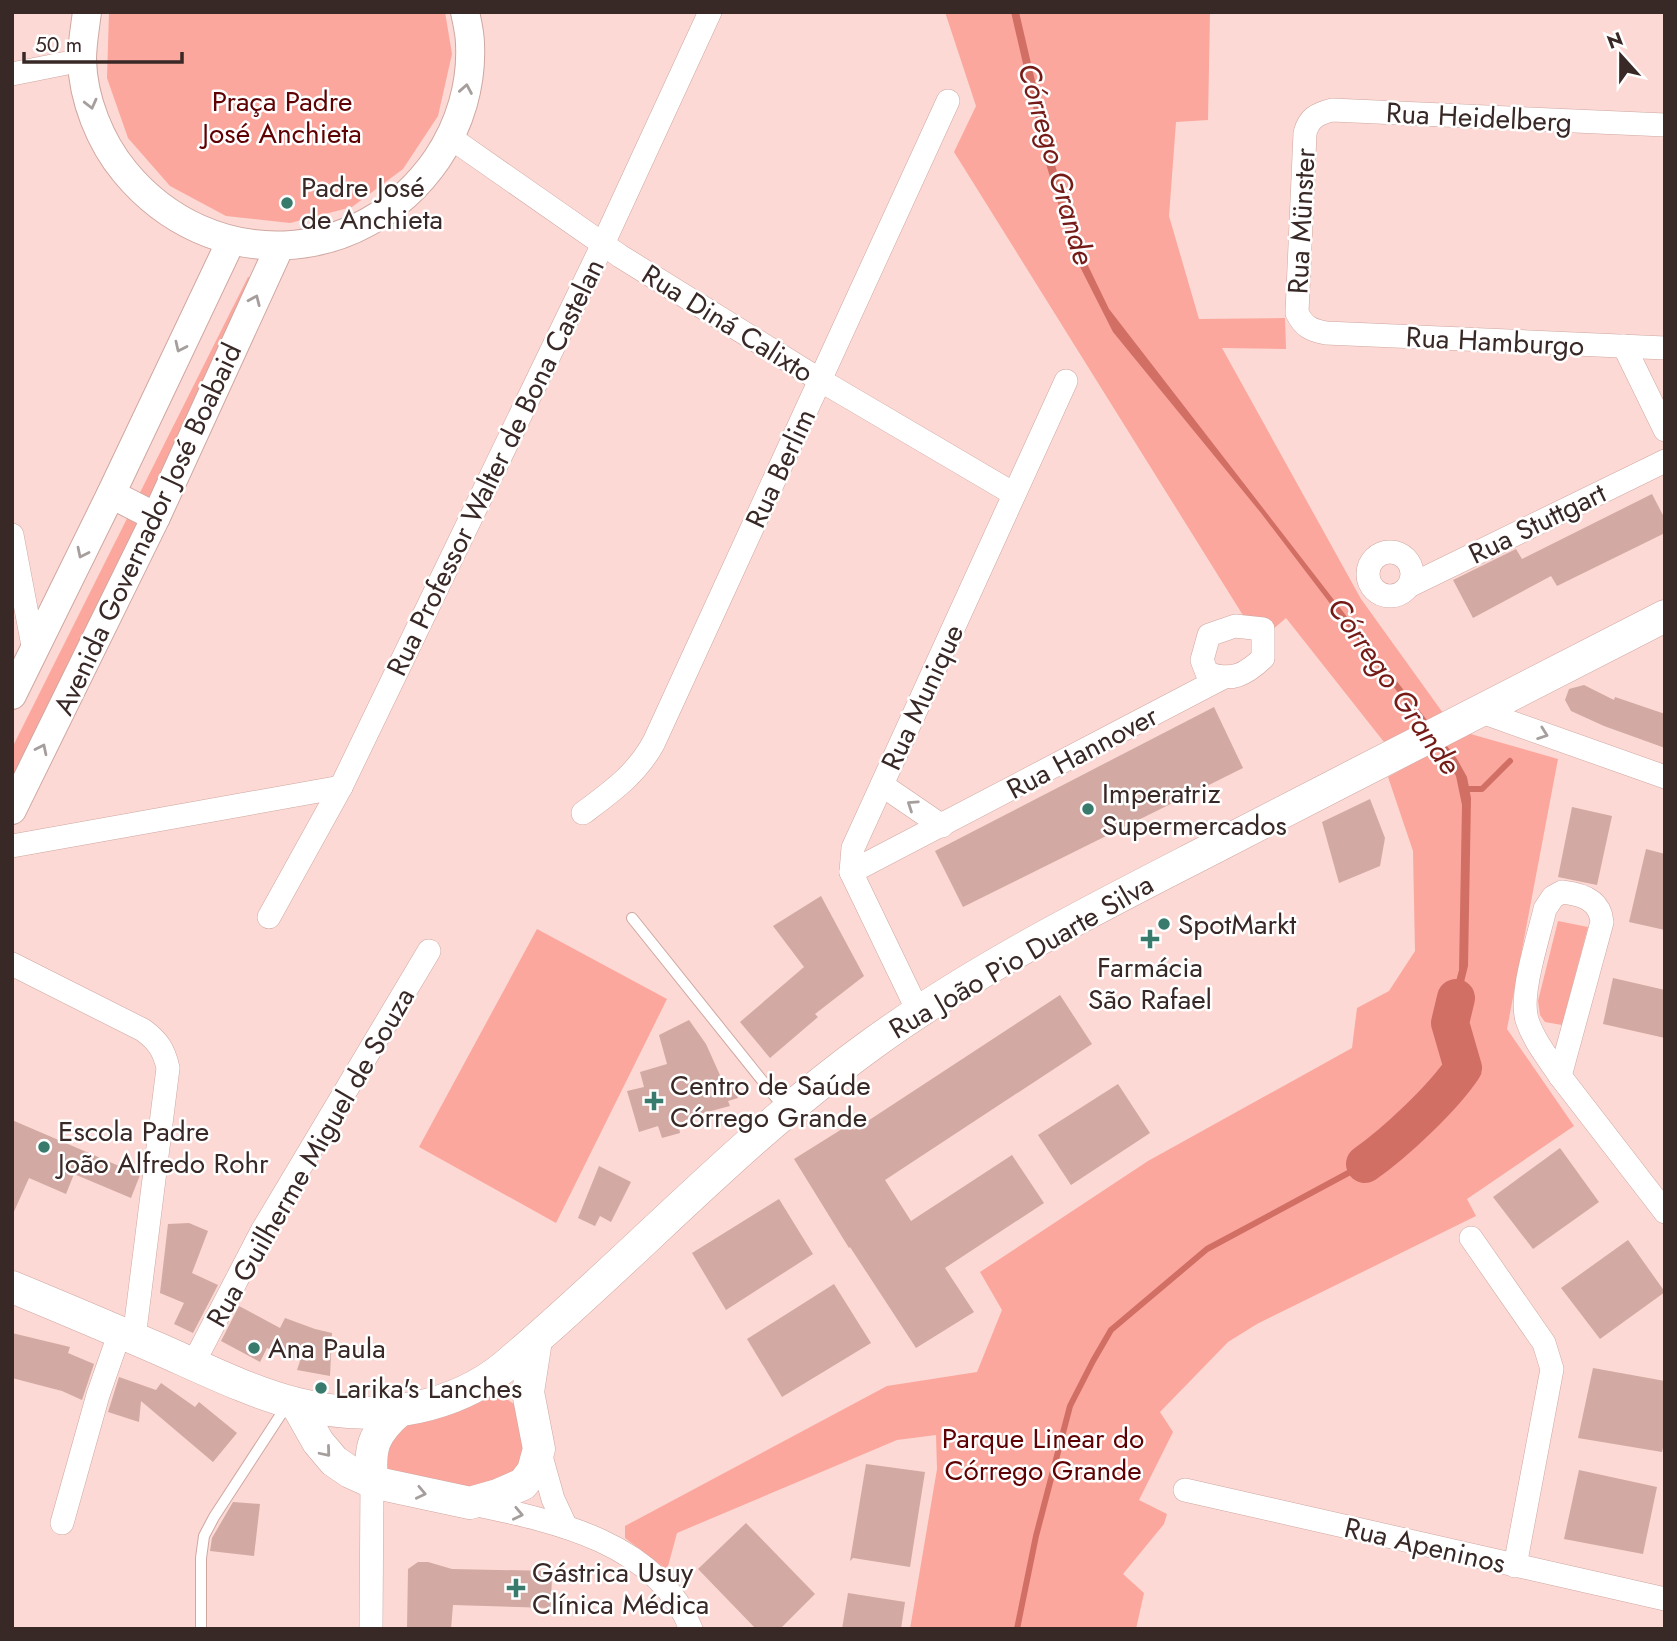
<svg xmlns="http://www.w3.org/2000/svg" width="1677" height="1641" font-family="Jost,sans-serif">
<style>
.green{fill:#fba79d}
.water{fill:#d26f65}
.lines{fill:none;stroke-linecap:round;stroke-linejoin:round}
.stream{stroke:#d26f65;stroke-width:6}
.river{stroke:#d26f65;stroke-width:38}
.building{fill:#d2a9a3}
.service-casing{stroke:#cfa7a1;stroke-width:12}
.minor-casing{stroke:#cfa7a1;stroke-width:24}
.tertiary-casing{stroke:#cfa7a1;stroke-width:30}
.secondary-casing{stroke:#cfa7a1;stroke-width:33}
.service{stroke:#fff;stroke-width:10}
.minor{stroke:#fff;stroke-width:23}
.tertiary{stroke:#fff;stroke-width:28}
.secondary{stroke:#fff;stroke-width:32}
.oneway{stroke:#a59e9d}
.poi-dot{fill:#387b6d;stroke:#fff;stroke-width:2.5}
.labels{text-anchor:middle;stroke-width:5;stroke-linejoin:round;paint-order:stroke}
.park-label{font-size:28px;fill:#5f0003;stroke:#fff}
.street-label{font-size:28px;fill:#382826;stroke:#fff}
.poi-label{font-size:28px;fill:#382826;stroke:#fff;text-anchor:start}
.water-label{font-size:30px;font-style:italic;fill:#751b17;stroke:#fff}
</style>
<rect width="100%" height="100%" fill="#fcd9d4"/>
<!-- green -->
<g class="green">
<polygon points="109,12 445,12 452,54 438,116 403,169 352,207 290,223 226,216 170,186 128,138 107,78"/>
<polygon points="945,12 1210,12 1208,120 1176,122 1169,216 1199,319 1285,318 1286,349 1222,348 1361,599 1443,713 1384,742 1286,618 1259,641 954,152 976,106"/>
<polygon points="248,277 259,279 12,777 12,748"/>
<polygon points="1467,733 1558,759 1507,1029 1574,1126 1467,1199 1476,1216 1257,1324 1228,1342 1160,1412 1173,1432 1139,1500 1167,1514 1164,1524 1123,1574 1144,1593 1136,1629 910,1629 937,1469 936,1435 897,1440 677,1533 667,1570 625,1538 625,1526 887,1386 977,1372 1002,1310 980,1272 1148,1161 1352,1048 1357,1008 1389,991 1415,951 1413,851 1388,777"/>
<polygon points="1558,921 1588,927 1562,1025 1545,1022 1540,1015 1538,1001"/>
<polygon points="537,929 667,999 556,1223 419,1147"/>
<polygon points="479,1393 502,1396 526,1412 531,1449 519,1477 471,1496 378,1478 379,1449 402,1416"/>
</g>
<!-- water -->
<path class="water" d="M1011,12H1019L1053,158L1079,247L1109,309L1457,759L1467,777L1471,798L1468,966L1454,1023C1458,1035 1461,1058 1457,1071C1446,1106 1395,1144 1368,1171L1365,1164L1443,1090L1453,1069L1445,1023L1459,970L1462,805L1456,776L1438,745L1261,513L1113,332L1075,257L1065,226L1047,167Z"/>
<g class="lines">
<!-- stream -->
<g class="stream">
<polyline points="1465,789 1482,789 1510,761"/>
<polyline points="1017,1629 1036,1536 1070,1406 1093,1361 1111,1330 1207,1249 1365,1164"/>
</g>
<!-- river -->
<path class="river" d="M1365,1164C1395,1143 1443,1098 1463,1068L1450,1023L1456,998"/>
</g>
<!-- building -->
<g class="building">
<polygon points="1652,494 1665,519 1665,533 1557,586 1551,576 1473,618 1453,580 1516,549 1522,559"/>
<polygon points="1584,685 1614,700 1615,697 1665,714 1665,748 1604,726 1571,711 1565,700 1569,689"/>
<polygon points="1214,707 1243,768 963,907 935,851"/>
<polygon points="1370,799 1385,838 1380,866 1339,883 1322,822"/>
<polygon points="1572,807 1612,816 1597,885 1558,877"/>
<polygon points="1646,849 1665,854 1665,930 1629,922"/>
<polygon points="821,896 864,976 815,1014 818,1017 770,1058 740,1022 804,967 773,926"/>
<polygon points="1613,978 1665,990 1665,1038 1603,1024"/>
<polygon points="1060,995 1092,1044 885,1180 911,1221 1012,1155 1044,1203 945,1268 974,1312 916,1348 850,1247 849,1248 794,1159 850,1124 854,1130"/>
<polygon points="689,1020 706,1044 724,1084 734,1084 738,1098 728,1101 730,1106 692,1116 696,1124 679,1127 680,1133 662,1138 658,1126 639,1132 627,1091 644,1087 640,1072 667,1064 659,1035"/>
<polygon points="1118,1084 1150,1133 1071,1185 1038,1135"/>
<polygon points="12,1120 140,1175 131,1198 74,1174 66,1194 29,1178 12,1216"/>
<polygon points="1560,1148 1599,1202 1533,1249 1493,1197"/>
<polygon points="599,1166 631,1182 611,1222 600,1216 595,1226 578,1218"/>
<polygon points="779,1199 813,1254 726,1310 692,1253"/>
<polygon points="189,1223 208,1231 192,1273 218,1285 193,1333 174,1324 184,1303 160,1293 168,1224"/>
<polygon points="1628,1240 1665,1292 1600,1339 1561,1288"/>
<polygon points="834,1284 871,1343 782,1397 747,1339"/>
<polygon points="239,1306 280,1328 285,1318 315,1329 332,1333 330,1376 297,1370 300,1361 267,1348 260,1362 221,1341"/>
<polygon points="12,1333 70,1347 68,1353 94,1364 82,1400 62,1391 12,1378"/>
<polygon points="1593,1368 1665,1381 1665,1439 1662,1452 1578,1438"/>
<polygon points="119,1377 156,1390 161,1383 195,1407 199,1402 237,1433 213,1462 141,1401 139,1422 108,1412"/>
<polygon points="866,1464 925,1472 910,1567 853,1558 850,1561"/>
<polygon points="1579,1470 1657,1487 1643,1554 1564,1539"/>
<polygon points="233,1502 260,1504 254,1556 210,1551 212,1538"/>
<polygon points="746,1523 815,1594 780,1629 756,1629 698,1569"/>
<polygon points="418,1562 428,1562 452,1569 552,1571 551,1608 453,1605 451,1629 407,1629 408,1569"/>
<polygon points="848,1593 905,1602 901,1629 842,1629"/>
</g>
<g class="lines">
<!-- service casing -->
<g class="service-casing">
<g id="service">
<polyline points="632,918 785,1109"/>
<polyline points="201,1629 201,1558 204,1536 214,1517 287,1405"/>
</g>
</g>
<!-- minor casing -->
<g class="minor-casing">
<g id="minor">
<polyline points="12,74 82,60"/>
<path d="M1665,125L1332,110C1317,114 1309,118 1305,133L1297,313C1304,327 1311,330 1326,333L1665,348"/>
<polyline points="451,138 620,256 820,380 1014,494"/>
<polyline points="1624,346 1665,430"/>
<polyline points="12,535 34,651"/>
<circle cx="1390" cy="574" r="22"/>
<polyline points="1409,586 1665,461"/>
<path d="M1235,626L1263,629V658C1245,675 1232,682 1207,673L1202,660L1209,635Z"/>
<polyline points="1479,711 1665,777"/>
<polyline points="882,785 942,826"/>
<path d="M583,813C611,792 637,774 654,742L948,101"/>
<polyline points="12,846 341,787"/>
<polyline points="851,872 1222,678"/>
<path d="M1562,892C1582,894 1600,900 1602,922L1560,1076C1548,1058 1534,1041 1527,1020C1519,994 1539,936 1545,909L1553,897Z"/>
<polyline points="269,917 341,787 603,244 710,12"/>
<path d="M12,964L143,1030C158,1041 164,1050 168,1068L134,1338"/>
<polyline points="919,1013 851,872 853,848 1066,381"/>
<polyline points="1560,1076 1665,1212"/>
<polyline points="1471,1238 1544,1343 1552,1369 1515,1566"/>
<polyline points="193,1364 262,1231 429,951"/>
<polyline points="539,1449 553,1499 566,1527"/>
<polyline points="1185,1490 1665,1599"/>
<path d="M473,1504C554,1521 657,1542 691,1629"/>
<polyline points="62,1523 98,1395 120,1332"/>
<polyline points="371,1629 372,1482"/>
</g>
</g>
<!-- tertiary casing -->
<g class="tertiary-casing">
<g id="tertiary">
<path d="M87,12C85,28 82,44 82,60C83,99 100,142 125,172C210,275 361,269 437,159C460,125 472,84 470,44C470,33 467,22 465,12"/>
<polyline points="111,494 156,517"/>
<polyline points="12,695 111,494 231,241"/>
<polyline points="12,810 156,517 280,246"/>
</g>
</g>
<!-- secondary casing -->
<g class="secondary-casing">
<g id="secondary">
<path d="M12,1287C61,1307 110,1328 159,1349C247,1388 320,1428 418,1407C450,1400 478,1388 504,1367C629,1262 739,1140 872,1044C981,965 1103,905 1223,843C1370,767 1517,692 1665,616"/>
<polyline points="297,1405 318,1442 334,1461 350,1472 372,1482 470,1503 498,1495 523,1484 533,1471 539,1449 528,1392 536,1340"/>
<path d="M372,1482C369,1447 373,1434 399,1411"/>
</g>
</g>
<!-- service -->
<use href="#service" class="service"/>
<!-- minor -->
<use href="#minor" class="minor"/>
<!-- tertiary -->
<use href="#tertiary" class="tertiary"/>
<!-- secondary -->
<use href="#secondary" class="secondary"/>
</g>
<!-- one-way arrows -->
<defs><path id="oneway-chevron" d="M-2-3.5L2.5 0L-2 3.5" fill="none" stroke-width="1.6" stroke-linecap="round" stroke-linejoin="round" transform="scale(1.75)"/></defs>
<g class="oneway">
<use href="#oneway-chevron" transform="translate(466 89) rotate(-80)"/>
<use href="#oneway-chevron" transform="translate(91 104) rotate(76)"/>
<use href="#oneway-chevron" transform="translate(255 300) rotate(-66)"/>
<use href="#oneway-chevron" transform="translate(180 347) rotate(115)"/>
<use href="#oneway-chevron" transform="translate(82 553) rotate(116)"/>
<use href="#oneway-chevron" transform="translate(1543 734) rotate(20)"/>
<use href="#oneway-chevron" transform="translate(42 749) rotate(-64)"/>
<use href="#oneway-chevron" transform="translate(912 805) rotate(-146)"/>
<use href="#oneway-chevron" transform="translate(326 1452) rotate(50)"/>
<use href="#oneway-chevron" transform="translate(421 1493) rotate(12)"/>
<use href="#oneway-chevron" transform="translate(518 1514) rotate(12)"/>
</g>
<!-- markers -->
<g class="poi-dot">
<circle cx="287" cy="203" r="7"/>
<circle cx="1088" cy="809" r="7"/>
<circle cx="1164" cy="924" r="7"/>
<path d="M1146.5 928.5h7v7h7v7h-7v7h-7v-7h-7v-7h7z"/>
<path d="M650.5 1090.5h7v7h7v7h-7v7h-7v-7h-7v-7h7z"/>
<circle cx="44" cy="1147" r="7"/>
<circle cx="254" cy="1348" r="7"/>
<circle cx="321" cy="1388" r="7"/>
<path d="M512.5 1577.5h7v7h7v7h-7v7h-7v-7h-7v-7h7z"/>
</g>
<g class="labels">
<!-- park labels -->
<g class="park-label">
<text x="282" y="111">Praça Padre<tspan x="282" dy="32">José Anchieta</tspan></text>
<text x="1043" y="1448">Parque Linear do<tspan x="1043" dy="32">Córrego Grande</tspan></text>
</g>
<!-- street labels -->
<g class="street-label">
<text transform="translate(1479 117) rotate(3)" y="10">Rua Heidelberg</text>
<text transform="translate(1301 221) rotate(-87)" y="10">Rua Münster</text>
<text transform="translate(728 323) rotate(32)" y="10">Rua Diná Calixto</text>
<text transform="translate(1495 341) rotate(3)" y="10">Rua Hamburgo</text>
<text transform="translate(495 467) rotate(-64)" y="10">Rua Professor Walter de Bona Castelan</text>
<text transform="translate(780 468) rotate(-65)" y="10">Rua Berlim</text>
<text transform="translate(1537 523) rotate(-26)" y="10">Rua Stuttgart</text>
<text transform="translate(147 529) rotate(-65)" y="10">Avenida Governador José Boabaid</text>
<text transform="translate(922 697) rotate(-65)" y="10">Rua Munique</text>
<text transform="translate(1082 752) rotate(-28)" y="10">Rua Hannover</text>
<text transform="translate(1021 956) rotate(-30)" y="10">Rua João Pio Duarte Silva</text>
<text transform="translate(310 1157) rotate(-60)" y="10">Rua Guilherme Miguel de Souza</text>
<text transform="translate(1425 1545) rotate(13)" y="10">Rua Apeninos</text>
</g>
<!-- poi labels -->
<g class="poi-label">
<text x="301" y="197">Padre José<tspan x="301" dy="32">de Anchieta</tspan></text>
<text x="1102" y="803">Imperatriz<tspan x="1102" dy="32">Supermercados</tspan></text>
<text x="1178" y="934">SpotMarkt</text>
<text x="1150" y="977" text-anchor="middle">Farmácia<tspan x="1150" dy="32">São Rafael</tspan></text>
<text x="670" y="1095">Centro de Saúde<tspan x="670" dy="32">Córrego Grande</tspan></text>
<text x="58" y="1141">Escola Padre<tspan x="58" dy="32">João Alfredo Rohr</tspan></text>
<text x="268" y="1358">Ana Paula</text>
<text x="335" y="1398">Larika's Lanches</text>
<text x="532" y="1582">Gástrica Usuy<tspan x="532" dy="32">Clínica Médica</tspan></text>
</g>
<!-- water labels -->
<g class="water-label">
<text transform="translate(1056 164) rotate(74)" y="10">Córrego Grande</text>
<text transform="translate(1394 686) rotate(55)" y="10">Córrego Grande</text>
</g>
</g>
<!-- border -->
<rect width="1677" height="1641" fill="none" stroke="#382826" stroke-width="28"/>
<!-- north arrow -->
<g transform="translate(1621 56) rotate(339)" stroke="#ffffff" stroke-width="5" paint-order="stroke">
<path d="M0-5L12 26L0 18L-12 26Z" fill="#382826"/>
<text y="-10" font-size="19" font-weight="bold" text-anchor="middle" fill="#382826">N</text>
</g>
<!-- scale -->
<path d="M24 52v10h158v-10" fill="none" stroke="#382826" stroke-width="3.5"/>
<text x="35" y="52" font-size="21" fill="#382826" stroke="#ffffff" stroke-width="5" paint-order="stroke">50 m</text>
</svg>
